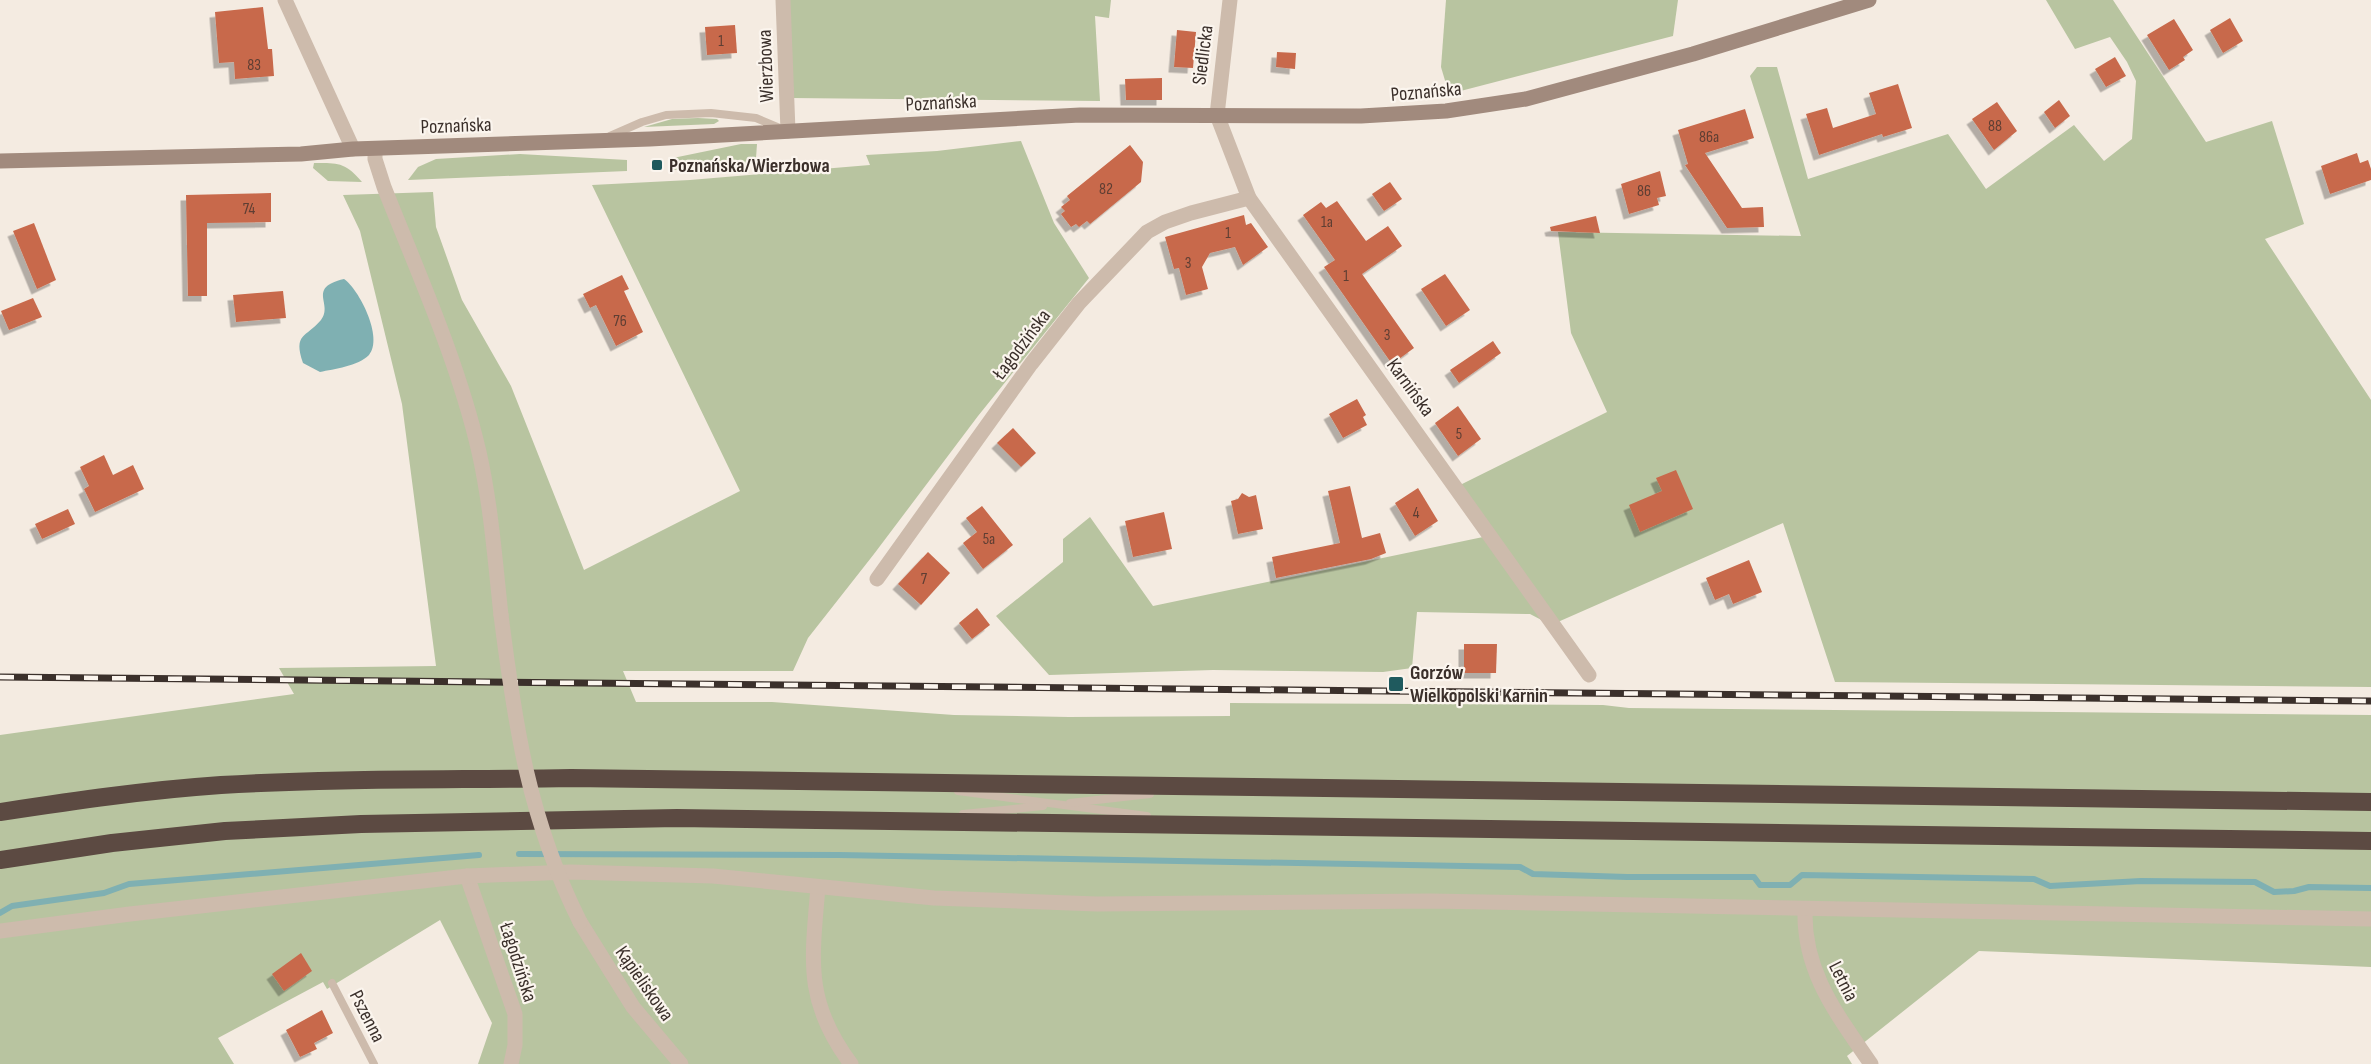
<svg xmlns="http://www.w3.org/2000/svg" width="2371" height="1064" font-family="'Sofia Sans Condensed',sans-serif">
<style>
.green{fill:#b8c4a0}
.water{fill:#7fb0b2}
.lines{fill:none;stroke-linecap:round;stroke-linejoin:round}
.stream{stroke:#7fb0b2;stroke-width:6}
.building{fill:#c8694b;filter:url(#shadow)}
.service{stroke:#cdbbac;stroke-width:8}
.minor{stroke:#cdbbac;stroke-width:15}
.tertiary{stroke:#cdbbac;stroke-width:15}
.secondary{stroke:#a18a7d;stroke-width:15}
.motorway{stroke:#5c4a42;stroke-width:18}
.rail-casing{stroke:#3b302b;stroke-width:7}
.rail{stroke:#fbf5ee;stroke-width:4.5;stroke-dasharray:14;stroke-linecap:butt}
.tertiary-bridge{stroke:#cdbbac;stroke-width:15}
.poi-dot{fill:#1f5a5e;stroke:#fbf5ee;stroke-width:2}
.labels{text-anchor:middle;stroke-width:4.5;stroke-linejoin:round;paint-order:stroke}
.number-label{font-size:16px;fill:#5e3e33}
.street-label{font-size:20px;fill:#3b302b;stroke:#fbf5ee}
.poi-label{font-size:20px;font-weight:bold;fill:#3b302b;stroke:#fbf5ee;text-anchor:start}
</style>
<defs>
<filter id="shadow"><feDropShadow dx="-5.5" dy="5.5" stdDeviation="0" flood-color="#0004"/></filter>
</defs>
<rect width="100%" height="100%" fill="#f4ebe1"/>
<!-- green -->
<g class="green">
<polygon points="779,0 1111,0 1109,18 1095,16 1100,101 791,98"/>
<polygon points="1446,0 1678,0 1673,36 1449,94 1441,67"/>
<polygon points="2046,0 2113,0 2206,142 2272,121 2304,224 2265,239 2371,400 2371,687 1835,682 1783,523 1551,625 1530,614 1417,612 1412,668 1383,672 1213,670 1049,675 996,616 1063,562 1063,539 1090,517 1153,606 1483,537 1454,488 1607,412 1571,333 1558,232 1801,236 1750,76 1757,67 1777,67 1808,179 1948,134 1986,189 2074,125 2104,161 2132,139 2136,81 2127,62 2110,37 2075,49"/>
<polygon points="698,118 717,119 719,121 714,124 644,127 672,119"/>
<polygon points="1021,141 1054,223 1089,278 978,416 874,554 808,638 793,671 623,671 636,702 772,702 954,715 1069,717 1230,716 1230,703 1603,705 1629,708 2371,715 2371,967 1979,951 1847,1056 1852,1064 478,1064 492,1023 440,920 327,989 323,982 218,1038 234,1064 0,1064 0,735 294,694 279,668 436,666 402,404 360,231 343,195 433,192 436,227 462,300 511,386 584,570 740,491 592,185 690,180 870,165 866,155 937,151"/>
<polygon points="741,144 757,144 756,158 750,164 673,170 673,158"/>
<polygon points="520,154 627,160 627,171 408,180 418,167 436,159"/>
<path d="M314,163C338,163 345,162 362,182L328,181L313,168Z"/>
</g>
<!-- water -->
<path class="water" d="M344,279C359,289 384,338 369,355C358,366 334,369 320,372L303,363C293,333 306,338 321,320C334,304 306,288 344,279Z"/>
<g class="lines">
<!-- stream -->
<g class="stream">
<polyline points="519,854 839,855 1520,867 1533,874 1627,877 1754,877 1760,885 1790,885 1802,875 2034,879 2050,886 2141,881 2255,882 2274,892 2294,891 2309,887 2371,888"/>
<polyline points="0,913 12,906 104,893 129,884 479,855"/>
</g>
</g>
<!-- building -->
<g class="building">
<polygon points="263,7 268,49 272,49 274,76 235,79 234,62 219,63 215,12"/>
<polygon points="2230,18 2243,41 2223,53 2210,30"/>
<polygon points="2174,19 2193,50 2183,57 2185,60 2169,70 2147,35"/>
<polygon points="735,25 737,53 707,55 705,27"/>
<polygon points="1177,30 1196,32 1193,68 1174,67"/>
<polygon points="1277,52 1296,53 1295,69 1276,67"/>
<polygon points="2115,57 2126,76 2106,87 2095,69"/>
<polygon points="1162,78 1162,100 1126,100 1125,79"/>
<polygon points="1898,84 1912,128 1883,137 1882,134 1819,155 1806,114 1827,108 1833,128 1876,114 1869,93"/>
<polygon points="2059,100 2070,116 2055,128 2044,112"/>
<polygon points="1997,102 2017,131 1994,150 1972,119"/>
<polygon points="1745,109 1754,138 1705,153 1742,208 1763,207 1764,227 1727,228 1685,165 1688,164 1678,130"/>
<polygon points="1130,145 1143,162 1141,182 1090,224 1087,221 1079,227 1076,224 1071,227 1061,214 1065,211 1061,207 1070,200 1067,196"/>
<polygon points="2357,153 2360,163 2368,160 2371,169 2371,180 2330,194 2321,166"/>
<polygon points="1660,171 1666,196 1657,198 1659,205 1629,214 1621,184"/>
<polygon points="1390,182 1402,199 1384,211 1372,194"/>
<polygon points="271,193 271,222 207,223 207,296 188,296 186,195"/>
<polygon points="1337,201 1366,241 1388,226 1402,246 1362,274 1414,348 1392,364 1324,267 1335,260 1303,215 1321,202 1326,208"/>
<polygon points="1244,215 1246,225 1251,223 1268,247 1243,265 1235,247 1210,253 1202,267 1208,289 1186,295 1179,268 1174,269 1165,237"/>
<polygon points="1596,216 1600,233 1551,231 1550,227"/>
<polygon points="34,223 56,280 37,289 13,231"/>
<polygon points="1445,274 1470,310 1446,326 1421,289"/>
<polygon points="622,275 629,289 624,291 643,332 616,346 596,305 590,308 583,294"/>
<polygon points="283,291 286,318 236,322 233,295"/>
<polygon points="33,298 42,317 9,330 1,311"/>
<polygon points="1493,341 1501,353 1459,383 1450,370"/>
<polygon points="1357,399 1366,415 1363,417 1367,425 1343,438 1329,414"/>
<polygon points="1458,406 1481,439 1458,456 1435,423"/>
<polygon points="1013,428 1036,453 1021,467 997,443"/>
<polygon points="104,455 113,475 133,465 144,489 95,512 84,489 89,486 80,467"/>
<polygon points="1676,470 1693,509 1640,532 1629,505 1662,491 1656,478"/>
<polygon points="1350,486 1362,538 1380,533 1386,553 1371,559 1276,578 1272,557 1340,543 1328,491"/>
<polygon points="1418,488 1438,521 1415,536 1395,503"/>
<polygon points="1242,493 1249,497 1256,495 1263,529 1238,534 1231,501 1238,499"/>
<polygon points="982,506 1013,545 983,569 963,543 977,532 966,518"/>
<polygon points="68,509 75,524 42,539 35,524"/>
<polygon points="1164,512 1172,549 1133,557 1125,521"/>
<polygon points="928,552 950,573 921,605 898,584"/>
<polygon points="1749,560 1762,592 1733,604 1729,594 1715,600 1706,578"/>
<polygon points="977,608 990,625 972,639 959,623"/>
<polygon points="1464,644 1497,644 1496,673 1464,673"/>
<polygon points="301,953 312,971 284,991 272,974"/>
<polygon points="322,1010 333,1033 314,1043 317,1049 300,1057 286,1030"/>
</g>
<g class="lines">
<!-- service -->
<g class="service">
<polyline points="610,136 642,122 666,115 711,113 756,118 782,129"/>
<polyline points="958,791 1147,816"/>
<polyline points="1070,803 1150,794"/>
<polyline points="963,814 1043,806"/>
<polyline points="332,983 374,1064"/>
</g>
<!-- minor -->
<g class="minor">
<polyline points="285,0 353,149"/>
<polyline points="783,0 788,131"/>
<polyline points="1230,0 1217,115 1249,198 1589,675"/>
<polyline points="877,579 1031,364 1079,303 1147,232 1165,222 1191,213 1249,198"/>
<polyline points="467,876 515,1014 515,1045 511,1064"/>
<path d="M818,887C812,960 804,1001 851,1064"/>
<path d="M1805,909C1803,972 1837,1014 1871,1064"/>
<polyline points="0,931 130,914 467,876 570,872 713,876 934,898 1097,904 1430,901 2371,919"/>
</g>
<!-- tertiary -->
<g class="tertiary">
<path d="M375,149V159L384,187C418,273 458,361 479,452C491,505 495,560 501,615"/>
<polyline points="580,922 633,1007 681,1064"/>
</g>
<!-- secondary -->
<polyline class="secondary" points="0,161 301,154 353,149 650,139 1080,115 1361,116 1446,111 1526,99 1693,54 1869,0"/>
<!-- motorway -->
<g class="motorway">
<path d="M0,812C73,801 147,790 221,785C337,778 455,780 571,778L2371,802"/>
<polyline points="0,860 112,843 225,831 361,824 677,818 2371,841"/>
</g>
<!-- rail casing -->
<g class="rail-casing">
<polyline id="rail" points="0,677 2371,701"/>
</g>
<!-- rail -->
<use href="#rail" class="rail"/>
<!-- tertiary-bridge -->
<path class="tertiary-bridge" d="M501,615C515,726 529,820 580,922"/>
</g>
<!-- markers -->
<g class="poi-dot">
<rect x="651" y="159" width="12" height="12" rx="3"/>
<rect x="1388" y="676" width="16" height="16" rx="3"/>
</g>
<g class="labels">
<!-- number labels -->
<g class="number-label">
<text x="721" y="46">1</text>
<text x="254" y="70">83</text>
<text x="1995" y="131">88</text>
<text x="1709" y="142">86a</text>
<text x="1106" y="194">82</text>
<text x="1644" y="196">86</text>
<text x="249" y="214">74</text>
<text x="1327" y="227">1a</text>
<text x="1228" y="238">1</text>
<text x="1188" y="268">3</text>
<text x="1346" y="281">1</text>
<text x="620" y="326">76</text>
<text x="1387" y="340">3</text>
<text x="1459" y="439">5</text>
<text x="1416" y="518">4</text>
<text x="989" y="544">5a</text>
<text x="924" y="584">7</text>
</g>
<!-- street labels -->
<g class="street-label">
<text transform="translate(1202 55) rotate(-83)" y="7">Siedlicka</text>
<text transform="translate(765 66) rotate(-92)" y="7">Wierzbowa</text>
<text transform="translate(1426 91) rotate(-5)" y="7">Poznańska</text>
<text transform="translate(941 102) rotate(-3)" y="7">Poznańska</text>
<text transform="translate(456 125) rotate(-2)" y="7">Poznańska</text>
<text transform="translate(1021 344) rotate(-53)" y="7">Łagodzińska</text>
<text transform="translate(1411 387) rotate(54)" y="7">Karnińska</text>
<text transform="translate(519 962) rotate(72)" y="7">Łagodzińska</text>
<text transform="translate(1844 981) rotate(63)" y="7">Letnia</text>
<text transform="translate(645 983) rotate(55)" y="7">Kąpieliskowa</text>
<text transform="translate(368 1016) rotate(63)" y="7">Pszenna</text>
</g>
<!-- poi labels -->
<g class="poi-label">
<text x="669" y="172">Poznańska/Wierzbowa</text>
<text x="1410" y="679">Gorzów<tspan x="1410" dy="23">Wielkopolski Karnin</tspan></text>
</g>
</g>
</svg>
